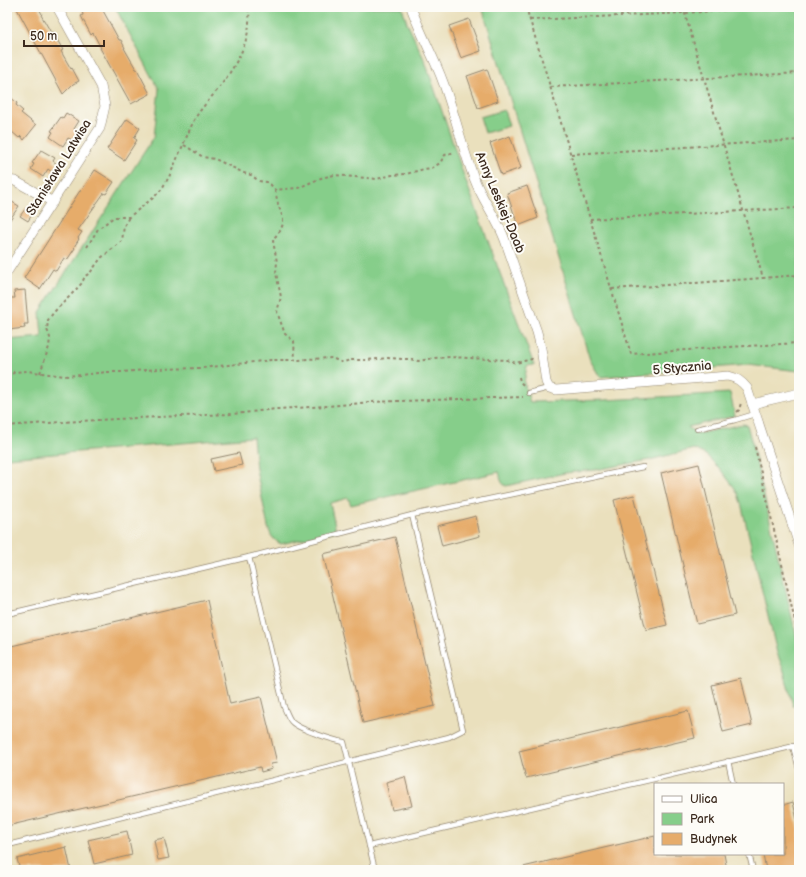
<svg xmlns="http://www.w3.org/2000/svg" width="806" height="877" font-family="'Balsamiq Sans',sans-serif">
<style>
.green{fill:#86ce8a;stroke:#607c54}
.building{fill:#e6ac6b}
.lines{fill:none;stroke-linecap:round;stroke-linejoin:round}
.service-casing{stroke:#92856e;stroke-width:6}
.minor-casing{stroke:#92856e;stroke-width:10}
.path{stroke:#92856e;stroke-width:2;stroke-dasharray:3 3;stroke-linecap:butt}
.service{stroke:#fff;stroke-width:4.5}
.minor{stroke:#fff;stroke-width:9}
.labels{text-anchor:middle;stroke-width:4;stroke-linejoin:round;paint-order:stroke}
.street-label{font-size:13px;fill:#3b2a1e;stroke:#fdfcf7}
</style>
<rect width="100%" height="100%" fill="#fdfcf7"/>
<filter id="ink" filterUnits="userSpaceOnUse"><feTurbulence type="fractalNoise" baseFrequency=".025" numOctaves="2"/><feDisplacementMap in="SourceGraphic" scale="8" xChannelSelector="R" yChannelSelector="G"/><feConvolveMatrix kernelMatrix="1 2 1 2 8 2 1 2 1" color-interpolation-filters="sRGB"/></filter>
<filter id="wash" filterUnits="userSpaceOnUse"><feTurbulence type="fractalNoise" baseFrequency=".012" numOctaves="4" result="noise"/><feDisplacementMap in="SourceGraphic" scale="16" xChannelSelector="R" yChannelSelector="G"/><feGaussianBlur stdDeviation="0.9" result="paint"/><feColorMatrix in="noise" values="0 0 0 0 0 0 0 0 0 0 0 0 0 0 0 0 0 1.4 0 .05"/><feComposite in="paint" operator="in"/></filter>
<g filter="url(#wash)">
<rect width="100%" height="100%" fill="#eae0bd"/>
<!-- green -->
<g class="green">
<path d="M115,7H402L407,23L425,61L464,176L534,365L527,366L524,383L530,402L605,400L730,393L735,416L688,427L697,434L743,424L747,425L752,443L799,648V705L793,706L784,671L777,653L741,503L738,494L734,487L720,469L706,455L694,449L649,460L595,470L565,473L506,486C500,483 501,478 499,472L351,505L348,498L330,503L336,531L281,544C272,539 271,536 268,527L256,469L253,437L7,458V340L42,337L40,312L154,137L159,89Z"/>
<polygon points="482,7 799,7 799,371 748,365 600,377 590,360"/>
<polygon points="504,110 509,126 485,133 480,117"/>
</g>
<g id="blocks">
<!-- building -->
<g class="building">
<polygon points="16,7 38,7 42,14 41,15 49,29 51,33 54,32 55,36 63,50 61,51 63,55 71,69 72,68 79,81 73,84 63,94"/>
<polygon points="90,7 101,7 119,40 121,40 125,48 124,48 136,69 137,69 150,94 131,104 100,48 101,48 93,33 91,35 81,16 83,15 82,11"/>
<polygon points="469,19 481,51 461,58 449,26"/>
<polygon points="487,69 498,101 478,108 467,76"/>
<polygon points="7,94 17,103 16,105 23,111 21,113 36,125 24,140 21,136 19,138 11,131 12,130 7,125"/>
<polygon points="66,113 79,121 74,129 78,131 75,136 72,140 68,138 63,146 50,137 53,132 51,131 61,117 63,118"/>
<polygon points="127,119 140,128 134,138 137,140 124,160 107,149"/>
<polygon points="510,136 521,168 501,175 490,143"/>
<polygon points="41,150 55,158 53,161 57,164 52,172 48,169 43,177 31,169 34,164 32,163"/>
<polygon points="95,170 114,182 106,194 104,193 78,230 82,232 78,238 79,239 74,247 75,248 67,260 64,258 56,271 53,269 40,289 24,278 81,189 82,190"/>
<polygon points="527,186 538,218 518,226 507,193"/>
<polygon points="7,199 19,206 7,224"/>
<polygon points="26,208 33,213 28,221 20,216"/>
<polygon points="25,290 28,324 24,324 25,328 8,330 7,301 9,301 8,298 15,298 14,291"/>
<polygon points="239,453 242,465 214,471 211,459"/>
<polygon points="699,464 735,615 697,624 661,473"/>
<polygon points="634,495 667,625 646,630 614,500"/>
<polygon points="476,516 480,536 442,546 437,526"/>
<polygon points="395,537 435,706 363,723 323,554"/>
<polygon points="207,600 230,704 261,697 277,763 271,764 272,769 261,772 260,767 7,826 7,647"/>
<polygon points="741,678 752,725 723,732 712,685"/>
<polygon points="688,711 695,738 526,778 519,751"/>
<polygon points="405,777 412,806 392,810 386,782"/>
<polygon points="793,802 799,829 799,870 766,870 763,854 783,854 783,805"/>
<polygon points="127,831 132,855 94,864 88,840"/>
<polygon points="655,836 655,854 724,854 727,870 523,870 523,867"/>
<polygon points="164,838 169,858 158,860 154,840"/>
<polygon points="66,847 71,870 20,870 17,859"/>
</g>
</g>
</g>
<g filter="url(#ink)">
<use href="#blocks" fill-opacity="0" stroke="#92856e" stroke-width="1"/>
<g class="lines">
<!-- service casing -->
<g class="service-casing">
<g id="service">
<polyline points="529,393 549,388"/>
<polyline points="697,429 735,420 755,414"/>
<path d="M249,557L284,707C286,711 288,717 291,721C297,729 333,740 344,742L375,870"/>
<polyline points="7,614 249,557 412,515 643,467"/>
<polyline points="793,746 799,769"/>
<polyline points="728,761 733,784"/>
<polyline points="7,844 12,844 449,737 463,730 412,515"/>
<polyline points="369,846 799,745"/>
<polyline points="749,854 753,870"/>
</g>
</g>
<!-- minor casing -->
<g class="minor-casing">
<g id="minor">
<path d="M411,7C420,33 434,57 443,82C455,114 462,147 474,178C482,200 497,218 505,240L537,332L541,348L546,382L549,388L556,390L728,376C737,378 741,381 747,388L799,545"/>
<polyline points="7,180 15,181 53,202"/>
<polyline points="7,272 100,128 105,106 101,86 57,7"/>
<polyline points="752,404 799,393"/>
</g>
</g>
<!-- path -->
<g class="path">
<polyline points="526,7 631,354 729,347 799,343"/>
<polyline points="683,7 763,278 799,275"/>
<polyline points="530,20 685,13 774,7"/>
<polyline points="551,87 799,73"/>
<path d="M184,145L203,157L215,159L244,173L251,175L259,181C270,183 267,180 275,190L298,188L321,178L334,175L377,179L392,175L406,174L424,169L432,168L440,163L445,155L455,152"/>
<polyline points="571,154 799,140"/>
<polyline points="275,190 278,204 283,218 283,224 280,231 275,237 273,241 277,262 276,273 281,297 277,312 285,334 294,341 295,360"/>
<polyline points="590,219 799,208"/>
<path d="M87,247L98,229L114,217H129L153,198L161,190L169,177L194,120C201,108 211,98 219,88C233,69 247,48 249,24C249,17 251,11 245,7"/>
<polyline points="612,289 763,278"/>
<polyline points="7,371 14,372"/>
<polyline points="40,373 49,347 50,338 49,334 47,330 48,320 54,312 70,296 82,283 85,276 90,273 101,258 122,241 124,226 129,217"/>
<polyline points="7,377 15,372 27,371 64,376 80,375 107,372 123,372 158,369 202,368 271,360 299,360 307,359 332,358 334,359 341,362 344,362 350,360 367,360 388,358 403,359 410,359 418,361 435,358 450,357 507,360 516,363 532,359 534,360"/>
<path d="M519,377C520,382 521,384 526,386"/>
<polyline points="737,412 739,410 741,403"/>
<path d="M7,426C82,420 157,417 232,414C247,413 263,410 278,409C308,407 338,406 369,402L523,397"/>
<polyline points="755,447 799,639"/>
</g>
<!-- service -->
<use href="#service" class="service"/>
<!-- minor -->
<use href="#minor" class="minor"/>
</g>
</g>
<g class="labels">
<!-- street labels -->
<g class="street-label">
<text transform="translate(58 167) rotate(-58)" y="5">Stanisława Latwisa</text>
<text transform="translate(501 202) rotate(67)" y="5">Anny Leskiej-Daab</text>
<text transform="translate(682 367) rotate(-5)" y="5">5 Stycznia</text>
</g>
</g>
<!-- margin -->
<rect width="806" height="877" fill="none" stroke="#fdfcf7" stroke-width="24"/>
<!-- legend -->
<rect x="654" y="783" width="130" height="72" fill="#fdfcf7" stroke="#afa8a0"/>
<rect x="662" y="796" width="20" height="6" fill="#ffffff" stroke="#afa8a0"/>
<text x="690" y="803" font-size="12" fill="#3b2a1e">Ulica</text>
<rect x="662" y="813" width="20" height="12" fill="#86ce8a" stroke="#afa8a0"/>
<text x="690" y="823" font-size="12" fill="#3b2a1e">Park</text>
<rect x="662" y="833" width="20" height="12" fill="#e6ac6b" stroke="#afa8a0"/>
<text x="690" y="843" font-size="12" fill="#3b2a1e">Budynek</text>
<!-- scale -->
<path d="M24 40v6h80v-6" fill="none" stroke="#3b2a1e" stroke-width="2"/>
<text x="30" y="40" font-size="12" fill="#3b2a1e" stroke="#fdfcf7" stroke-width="3" paint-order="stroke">50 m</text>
</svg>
